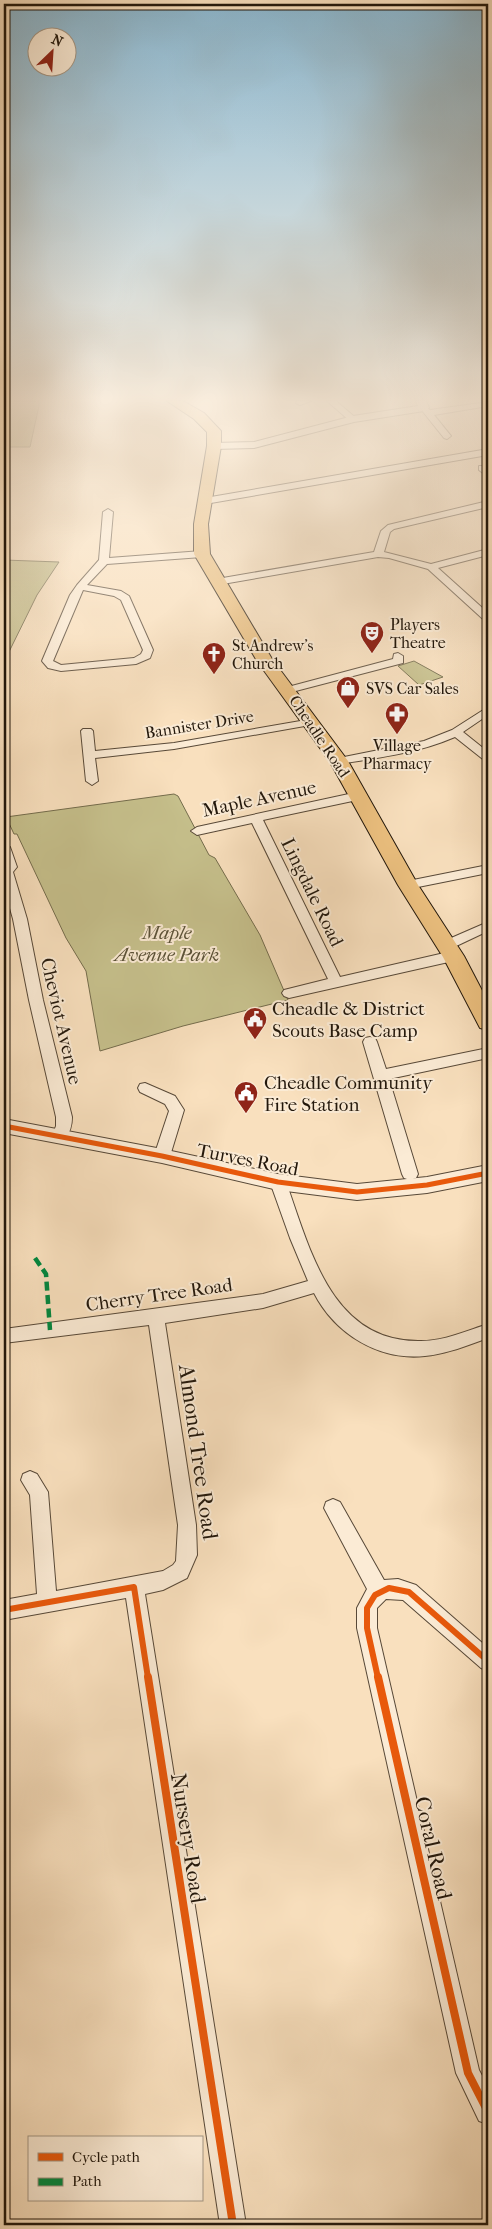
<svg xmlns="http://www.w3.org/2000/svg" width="492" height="2229" font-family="'IM FELL French Canon',serif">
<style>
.green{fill:#c6c08c;stroke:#746c4c}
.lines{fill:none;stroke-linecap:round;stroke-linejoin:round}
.minor-casing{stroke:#584938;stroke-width:2}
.tertiary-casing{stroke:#584938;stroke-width:2}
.primary-casing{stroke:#22170b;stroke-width:2}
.minor{fill:#fbebd5;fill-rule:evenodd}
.tertiary{fill:#fbebd5;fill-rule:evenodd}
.primary{fill:#ecc07f;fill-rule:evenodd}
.quiet{stroke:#00873e;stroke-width:4.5;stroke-dasharray:9 4.5;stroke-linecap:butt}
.cycleway-far2-casing{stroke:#fbebd5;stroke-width:8}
.cycleway-far1-casing{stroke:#fbebd5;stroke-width:9}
.cycleway-casing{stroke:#fbebd5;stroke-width:11}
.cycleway-far2{stroke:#e8590c;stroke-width:5}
.cycleway-far1{stroke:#e8590c;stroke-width:6}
.cycleway{stroke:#e8590c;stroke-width:8}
.labels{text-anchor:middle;stroke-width:4;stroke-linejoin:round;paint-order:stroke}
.far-poi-label{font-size:16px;fill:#22170b;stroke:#fbebd5;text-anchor:start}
.far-street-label{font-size:16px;fill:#22170b;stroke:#fbebd5}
.street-label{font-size:19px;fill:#22170b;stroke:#fbebd5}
.park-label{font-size:19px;font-style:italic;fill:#5b5238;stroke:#fbebd5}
.poi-label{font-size:19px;fill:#22170b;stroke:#fbebd5;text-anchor:start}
.near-street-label{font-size:22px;fill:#22170b;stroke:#fbebd5}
</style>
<rect width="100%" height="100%" fill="#f9e0be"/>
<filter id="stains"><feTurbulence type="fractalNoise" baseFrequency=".004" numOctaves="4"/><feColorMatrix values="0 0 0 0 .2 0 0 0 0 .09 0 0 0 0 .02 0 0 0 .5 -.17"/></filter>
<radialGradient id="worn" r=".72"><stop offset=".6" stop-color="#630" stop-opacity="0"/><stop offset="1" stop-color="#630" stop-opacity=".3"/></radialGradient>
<!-- green -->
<g class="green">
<polygon points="4,401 40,401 30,447 4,447"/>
<polygon points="4,560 59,562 37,595 4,662"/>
<polygon points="414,661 443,677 419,685 398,666"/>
<polygon points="174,794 178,796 209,855 215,858 260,935 288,1000 183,1026 100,1051 86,971 66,938 17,834 14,834 6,817"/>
</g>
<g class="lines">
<!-- minor casing -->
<g class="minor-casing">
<g id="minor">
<polygon points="297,401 311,401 300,405 296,403"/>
<polygon points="327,401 336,401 357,419 350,421"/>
<polygon points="488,402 488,406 434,415 451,436 447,439 444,438 420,408 424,406 430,410"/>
<polygon points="488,449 488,455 205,504 200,501 205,498"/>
<polygon points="479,466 485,466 488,469 488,477 479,470"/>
<polygon points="488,501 488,507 394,529 390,532 384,552 431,564 488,549 488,555 438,568 488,613 488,621 484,620 428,569 389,558 378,557 217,585 212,582 217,579 374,552 381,531 388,525"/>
<path d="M108,509L113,512L109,558L202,551L207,554L202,557L107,564L87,585L121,591L129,596L153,650L150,658L136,664L61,671L48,668L42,661L70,595L77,585L99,560L103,512ZM83,590L114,596L121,600L143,650L141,654L134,658L61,665L53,661Z"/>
<polygon points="398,653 403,656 403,663 288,693 283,690 284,688 393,659 394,654"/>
<path d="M488,707V715L463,732L488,752V761L484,760L455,737C418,753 378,758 339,764L333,761L339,758L424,741L452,730Z"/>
<polygon points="312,719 318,722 316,724 174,749 95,758 98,781 92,785 86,781 81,731 83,729 91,729 93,731 95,751 174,743"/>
<polygon points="358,792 364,796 362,799 263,820 340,977 453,951 458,953 460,956 458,959 453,961 289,998 284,996 282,993 284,990 328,979 252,823 197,835 191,831 197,827"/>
<path d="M4,843L10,847L17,867L13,872L27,919L43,1000L72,1117C72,1126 70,1132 65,1140L60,1142L55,1140L52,1136L56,1126V1117L29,1000L13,919L4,887Z"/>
<polygon points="488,865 488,873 408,889 402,885 408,881"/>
<polygon points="488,922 488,931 452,948 442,948 440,945 442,942"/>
<polygon points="370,1037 375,1038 377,1042 386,1069 488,1048 488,1058 389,1079 418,1174 416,1178 410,1180 404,1178 402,1174 363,1042 365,1038"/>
<polygon points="145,1083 175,1096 184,1110 170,1156 167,1160 162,1162 157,1160 154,1156 169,1111 165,1104 140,1092 138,1088 140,1084"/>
<path d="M278,1176L284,1178L286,1182C310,1249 331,1341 418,1341C442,1342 466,1331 488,1324V1338C468,1345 447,1354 425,1356C379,1361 335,1334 314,1293L263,1308L165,1323L196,1525L197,1555L187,1578L163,1590L145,1594L246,2225H220L126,1598L4,1620V1600L37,1594L30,1495L21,1480L23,1474L30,1471L37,1474L48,1492L56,1591L163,1571L173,1565L176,1561L178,1525L149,1325L4,1343V1329L263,1294L308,1281L290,1238L270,1182L272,1178Z"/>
<polygon points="333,1499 340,1502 384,1580 398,1579 416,1585 488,1648 488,1671 481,1668 403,1600 386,1599 377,1608 377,1628 479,2070 488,2087 488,2124 479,2121 456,2073 357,1628 357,1608 367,1589 324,1508 326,1502"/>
</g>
</g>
<!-- tertiary casing -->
<g class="tertiary-casing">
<g id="tertiary">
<polygon points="416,401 426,401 429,408 424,411 354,422 254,448 214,449 209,446 214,443 254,442 353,416 418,406"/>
<polygon points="4,1119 162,1149 278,1174 357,1184 427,1177 488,1165 488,1181 427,1193 357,1200 278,1190 162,1163 4,1133"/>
</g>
</g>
<!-- primary casing -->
<g class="primary-casing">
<polygon id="primary" points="167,401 183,401 204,413 221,431 221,446 208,524 210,554 272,659 348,761 418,885 464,956 488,1002 488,1030 480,1028 443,957 398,885 330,762 257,661 194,554 194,524 207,446 207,432 194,419"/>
</g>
<!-- minor -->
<use href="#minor" class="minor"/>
<!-- tertiary -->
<use href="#tertiary" class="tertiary"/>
<!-- primary -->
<use href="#primary" class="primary"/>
<!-- quiet -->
<polyline class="quiet" points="35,1258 46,1274 50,1330"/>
<!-- cycleway-far2 casing -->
<g class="cycleway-far2-casing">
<polyline id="cycleway-far2" points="4,1126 162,1156 278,1182 357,1192 427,1185 488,1173"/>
</g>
<!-- cycleway-far1 casing -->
<g class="cycleway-far1-casing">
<g id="cycleway-far1">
<polyline points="4,1610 134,1587 148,1678"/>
<polyline points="378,1678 367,1628 367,1608 375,1595 389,1588 409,1592 488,1661"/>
</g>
</g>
<!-- cycleway casing -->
<g class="cycleway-casing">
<g id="cycleway">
<polyline points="148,1677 233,2225"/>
<polyline points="378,1677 468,2073 488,2112"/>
</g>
</g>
<!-- cycleway-far2 -->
<use href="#cycleway-far2" class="cycleway-far2"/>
<!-- cycleway-far1 -->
<use href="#cycleway-far1" class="cycleway-far1"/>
<!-- cycleway -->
<use href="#cycleway" class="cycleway"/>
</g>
<!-- sky -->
<linearGradient id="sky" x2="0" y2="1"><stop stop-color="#8ab8d2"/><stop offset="0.56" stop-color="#fcf1e2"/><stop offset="1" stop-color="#fcf1e2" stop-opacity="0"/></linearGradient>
<rect width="492" height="713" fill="url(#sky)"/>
<!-- icons -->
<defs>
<g id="theatre-pin" transform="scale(1.25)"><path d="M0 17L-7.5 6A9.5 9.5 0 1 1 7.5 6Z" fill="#8f2418" stroke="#fbebd5"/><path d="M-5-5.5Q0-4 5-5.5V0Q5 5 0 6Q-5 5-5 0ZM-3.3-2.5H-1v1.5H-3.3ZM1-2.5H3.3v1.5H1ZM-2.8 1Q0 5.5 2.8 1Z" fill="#fff"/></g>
<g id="church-pin" transform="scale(1.25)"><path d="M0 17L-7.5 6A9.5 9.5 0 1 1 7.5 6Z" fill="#8f2418" stroke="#fbebd5"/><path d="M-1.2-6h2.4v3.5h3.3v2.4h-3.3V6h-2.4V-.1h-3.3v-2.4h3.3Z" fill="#fff"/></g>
<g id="shop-pin" transform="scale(1.25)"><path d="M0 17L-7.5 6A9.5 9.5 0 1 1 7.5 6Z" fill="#8f2418" stroke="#fbebd5"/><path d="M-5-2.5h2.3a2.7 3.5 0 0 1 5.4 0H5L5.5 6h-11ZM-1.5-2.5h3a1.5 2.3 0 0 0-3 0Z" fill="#fff"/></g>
<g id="pharmacy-pin" transform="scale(1.25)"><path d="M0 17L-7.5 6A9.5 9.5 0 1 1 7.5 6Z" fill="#8f2418" stroke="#fbebd5"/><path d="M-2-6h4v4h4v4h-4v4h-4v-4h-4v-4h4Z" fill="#fff"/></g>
<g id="civic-pin" transform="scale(1.25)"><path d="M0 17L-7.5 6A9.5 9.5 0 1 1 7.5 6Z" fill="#8f2418" stroke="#fbebd5"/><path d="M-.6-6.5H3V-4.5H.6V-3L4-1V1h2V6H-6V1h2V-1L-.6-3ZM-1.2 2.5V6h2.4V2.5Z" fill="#fff"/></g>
</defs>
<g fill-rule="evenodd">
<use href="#theatre-pin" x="372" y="633"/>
<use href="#church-pin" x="214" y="654"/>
<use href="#shop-pin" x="348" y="688"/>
<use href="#pharmacy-pin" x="397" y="714"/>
<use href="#civic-pin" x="255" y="1019"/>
<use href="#civic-pin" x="246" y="1093"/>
</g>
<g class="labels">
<!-- far-poi labels -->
<g class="far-poi-label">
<text x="390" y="630">Players<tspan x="390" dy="18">Theatre</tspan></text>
<text x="232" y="651">St Andrew's<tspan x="232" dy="18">Church</tspan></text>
<text x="366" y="694">SVS Car Sales</text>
<text x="397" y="751" text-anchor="middle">Village<tspan x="397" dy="18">Pharmacy</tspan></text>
</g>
<!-- far-street labels -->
<g class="far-street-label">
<text transform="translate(199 724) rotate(-9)" y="6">Bannister Drive</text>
<text transform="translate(320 736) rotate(56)" y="6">Cheadle Road</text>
</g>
<!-- street labels -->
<g class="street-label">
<text transform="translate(259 798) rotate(-12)" y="7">Maple Avenue</text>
<text transform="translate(313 892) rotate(64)" y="7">Lingdale Road</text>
<text transform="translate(62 1021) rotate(77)" y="7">Cheviot Avenue</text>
<text transform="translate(248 1159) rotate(11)" y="7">Turves Road</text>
<text transform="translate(159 1294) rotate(-8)" y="7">Cherry Tree Road</text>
</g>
<!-- park labels -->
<g class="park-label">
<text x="167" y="939">Maple<tspan x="167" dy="22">Avenue Park</tspan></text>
</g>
<!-- poi labels -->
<g class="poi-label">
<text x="272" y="1015">Cheadle &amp; District<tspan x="272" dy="22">Scouts Base Camp</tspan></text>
<text x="264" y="1089">Cheadle Community<tspan x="264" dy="22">Fire Station</tspan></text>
</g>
<!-- near-street labels -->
<g class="near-street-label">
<text transform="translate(199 1452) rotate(82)" y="8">Almond Tree Road</text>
<text transform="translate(189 1838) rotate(81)" y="8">Nursery Road</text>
<text transform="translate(434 1848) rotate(77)" y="8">Coral Road</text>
</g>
</g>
<!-- margin -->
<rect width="492" height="2229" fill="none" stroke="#f9e0be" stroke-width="20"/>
<rect x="5" y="5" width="482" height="2219" fill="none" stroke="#22170b" stroke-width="2.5"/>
<rect x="10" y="10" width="472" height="2209" fill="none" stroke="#22170b"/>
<!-- legend -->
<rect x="28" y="2136" width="175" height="65" fill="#fbebd5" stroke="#a49684"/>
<rect x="38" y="2153" width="25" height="8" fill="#e8590c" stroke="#a49684"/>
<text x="72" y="2162" font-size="15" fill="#22170b">Cycle path</text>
<rect x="38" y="2178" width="25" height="8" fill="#00873e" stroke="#a49684"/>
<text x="72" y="2186" font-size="15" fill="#22170b">Path</text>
<!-- north arrow -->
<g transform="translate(52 52) rotate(25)"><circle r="24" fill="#fbebd5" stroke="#a49684"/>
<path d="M0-4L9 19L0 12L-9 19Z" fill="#8f2418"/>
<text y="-8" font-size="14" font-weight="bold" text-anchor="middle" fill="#22170b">N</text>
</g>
<rect width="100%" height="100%" filter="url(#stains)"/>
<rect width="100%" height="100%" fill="url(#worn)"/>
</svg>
